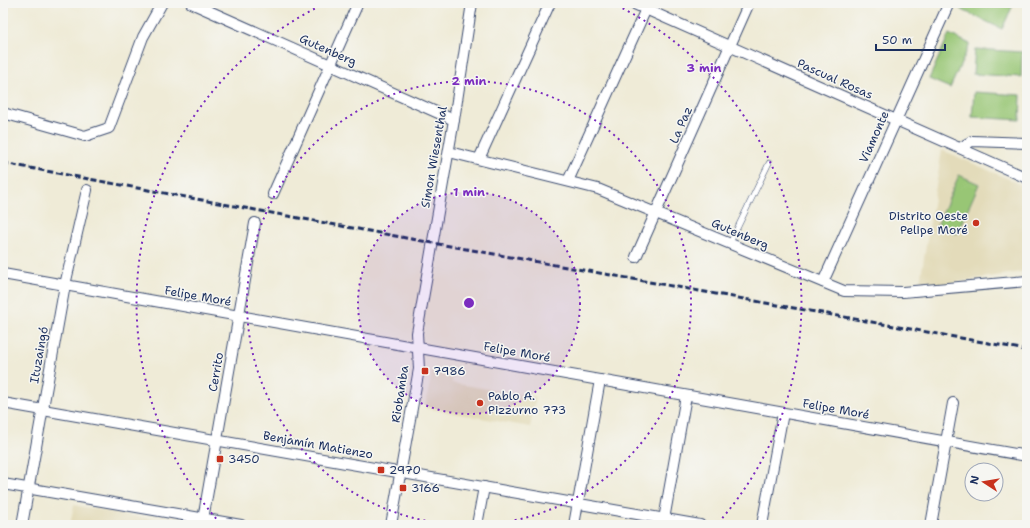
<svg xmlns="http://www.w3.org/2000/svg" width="1030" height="528" font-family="'Shantell Sans',sans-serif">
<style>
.built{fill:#e3dbba}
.green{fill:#98c675;stroke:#5a7a6a}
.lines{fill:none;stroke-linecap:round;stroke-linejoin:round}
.lane-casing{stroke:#3b4b70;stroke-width:6}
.street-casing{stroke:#3b4b70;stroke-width:12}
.lane{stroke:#fff;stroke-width:5}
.street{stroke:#fff;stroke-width:10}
.rail{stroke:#1b2f5e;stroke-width:3;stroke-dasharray:6 3;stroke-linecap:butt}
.ring{fill:none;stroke:#7b2cbf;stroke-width:2;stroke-dasharray:2 4}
.poi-dot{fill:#c8321e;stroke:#f6f6f2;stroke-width:1.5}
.labels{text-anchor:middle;stroke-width:3;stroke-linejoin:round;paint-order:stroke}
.street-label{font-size:12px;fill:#1b2f5e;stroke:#f6f6f2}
.poi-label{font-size:12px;fill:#1b2f5e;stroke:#f6f6f2;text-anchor:start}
.centre{fill:#7b2cbf;stroke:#f6f6f2;stroke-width:2}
.ring-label{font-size:12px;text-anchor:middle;font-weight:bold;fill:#7b2cbf;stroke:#f6f6f2;stroke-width:3;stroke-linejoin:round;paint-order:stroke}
</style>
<rect width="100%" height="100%" fill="#f6f6f2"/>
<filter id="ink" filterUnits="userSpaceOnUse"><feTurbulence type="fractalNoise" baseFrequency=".025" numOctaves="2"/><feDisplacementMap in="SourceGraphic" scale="8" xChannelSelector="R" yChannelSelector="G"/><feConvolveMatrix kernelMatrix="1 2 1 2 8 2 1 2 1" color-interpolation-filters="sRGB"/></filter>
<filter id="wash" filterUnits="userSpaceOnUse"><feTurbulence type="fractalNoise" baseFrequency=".012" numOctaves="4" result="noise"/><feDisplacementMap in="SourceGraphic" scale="16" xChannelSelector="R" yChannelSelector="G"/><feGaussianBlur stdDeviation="0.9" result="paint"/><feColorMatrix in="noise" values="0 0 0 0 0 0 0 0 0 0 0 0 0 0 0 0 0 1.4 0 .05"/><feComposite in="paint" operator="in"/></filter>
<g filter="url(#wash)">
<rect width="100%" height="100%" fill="#efebd7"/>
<!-- built -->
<g class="built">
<polygon points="942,150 1027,187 1027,271 919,288"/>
<polygon points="432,371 453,375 452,383 536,397 530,427 425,408"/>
<polygon points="74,505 184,525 70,525"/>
</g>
<!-- green -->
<g class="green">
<polygon points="963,3 1014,3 1002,29 960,9"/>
<polygon points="949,34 970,44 950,88 929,79"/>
<polygon points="975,49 1022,52 1021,77 973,74"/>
<polygon points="974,92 1021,95 1020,120 972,117"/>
<polygon points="959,175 979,184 957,234 937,226"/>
</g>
</g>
<g filter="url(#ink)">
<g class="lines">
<!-- lane casing -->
<g class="lane-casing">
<polyline id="lane" points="730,243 769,163"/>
</g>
<!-- street casing -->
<g class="street-casing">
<g id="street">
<polyline points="191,3 454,120"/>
<polyline points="632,3 1027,178"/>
<polyline points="3,113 85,136 109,128 143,37 162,3"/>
<polyline points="960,148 972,141 1027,143"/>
<polyline points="449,152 598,189 844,291 903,292 1027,281"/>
<polyline points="479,159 550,3"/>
<polyline points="568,181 646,9"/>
<polyline points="273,194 358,3"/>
<polyline points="636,257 749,3"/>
<polyline points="3,274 1027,456"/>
<polyline points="823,282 949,3"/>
<polyline points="3,403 700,525"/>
<polyline points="3,484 241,525"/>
<polyline points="22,525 65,285 87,190"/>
<polyline points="202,525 255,223"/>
<polyline points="391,525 419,369 417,333 454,120 472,3"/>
<polyline points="477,525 484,487"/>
<polyline points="574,525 600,380"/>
<polyline points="663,525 686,396"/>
<polyline points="762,525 783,413"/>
<polyline points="931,525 953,403"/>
</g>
</g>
<!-- lane -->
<use href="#lane" class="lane"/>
<!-- street -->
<use href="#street" class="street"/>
<!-- rail -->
<polyline class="rail" points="3,163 433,243 1027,350"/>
</g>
</g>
<!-- distance rings -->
<circle cx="469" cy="303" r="111" fill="#7b2cbf" fill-opacity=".12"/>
<g class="ring">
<circle cx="469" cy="303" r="111"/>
<path d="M467 525A222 222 0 1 1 471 525"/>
<path d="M220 523A332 332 0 0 1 326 3M612 3A332 332 0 0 1 718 523"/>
</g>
<!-- markers -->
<g class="poi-dot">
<circle cx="976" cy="223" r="4"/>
<rect x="421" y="367" width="8" height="8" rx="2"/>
<circle cx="480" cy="403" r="4"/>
<rect x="216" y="455" width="8" height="8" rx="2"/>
<rect x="377" y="466" width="8" height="8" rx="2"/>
<rect x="399" y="484" width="8" height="8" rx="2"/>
</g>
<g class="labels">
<!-- street labels -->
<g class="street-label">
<text transform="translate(328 50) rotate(24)" y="4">Gutenberg</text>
<text transform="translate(835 79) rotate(24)" y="4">Pascual Rosas</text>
<text transform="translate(681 125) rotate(-66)" y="4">La Paz</text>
<text transform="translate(874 137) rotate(-66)" y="4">Viamonte</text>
<text transform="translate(434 157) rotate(-80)" y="4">Simon Wiesenthal</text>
<text transform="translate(740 234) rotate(23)" y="4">Gutenberg</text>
<text transform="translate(198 296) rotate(10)" y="4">Felipe Moré</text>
<text transform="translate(517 352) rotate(10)" y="4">Felipe Moré</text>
<text transform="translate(39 355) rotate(-80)" y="4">Ituzaingó</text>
<text transform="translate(216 372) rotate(-80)" y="4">Cerrito</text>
<text transform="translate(400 394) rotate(-81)" y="4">Riobamba</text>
<text transform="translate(836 409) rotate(10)" y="4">Felipe Moré</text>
<text transform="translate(318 445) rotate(10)" y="4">Benjamín Matienzo</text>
</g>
<!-- poi labels -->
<g class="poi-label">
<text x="968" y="220" text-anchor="end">Distrito Oeste<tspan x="968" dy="14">Pelipe Moré</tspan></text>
<text x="433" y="375">7986</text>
<text x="488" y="400">Pablo A.<tspan x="488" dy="14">Pizzurno 773</tspan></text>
<text x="228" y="463">3450</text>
<text x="389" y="474">2970</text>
<text x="411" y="492">3166</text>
</g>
</g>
<circle cx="469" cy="303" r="6" class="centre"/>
<g class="ring-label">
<text x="704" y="72">3 min</text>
<text x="469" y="85">2 min</text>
<text x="469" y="196">1 min</text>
</g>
<!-- margin -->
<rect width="1030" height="528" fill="none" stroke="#f6f6f2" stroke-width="16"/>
<!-- north arrow -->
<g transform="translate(984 482) rotate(282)"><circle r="19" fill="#f6f6f2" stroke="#9ea6b7"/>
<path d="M0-3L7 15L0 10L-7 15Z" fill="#c8321e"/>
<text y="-6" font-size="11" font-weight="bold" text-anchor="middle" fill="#1b2f5e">N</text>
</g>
<!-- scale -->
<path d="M876 44v6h69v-6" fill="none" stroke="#1b2f5e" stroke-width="2"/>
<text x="882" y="44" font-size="12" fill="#1b2f5e" stroke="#f6f6f2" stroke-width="3" paint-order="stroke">50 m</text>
</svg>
